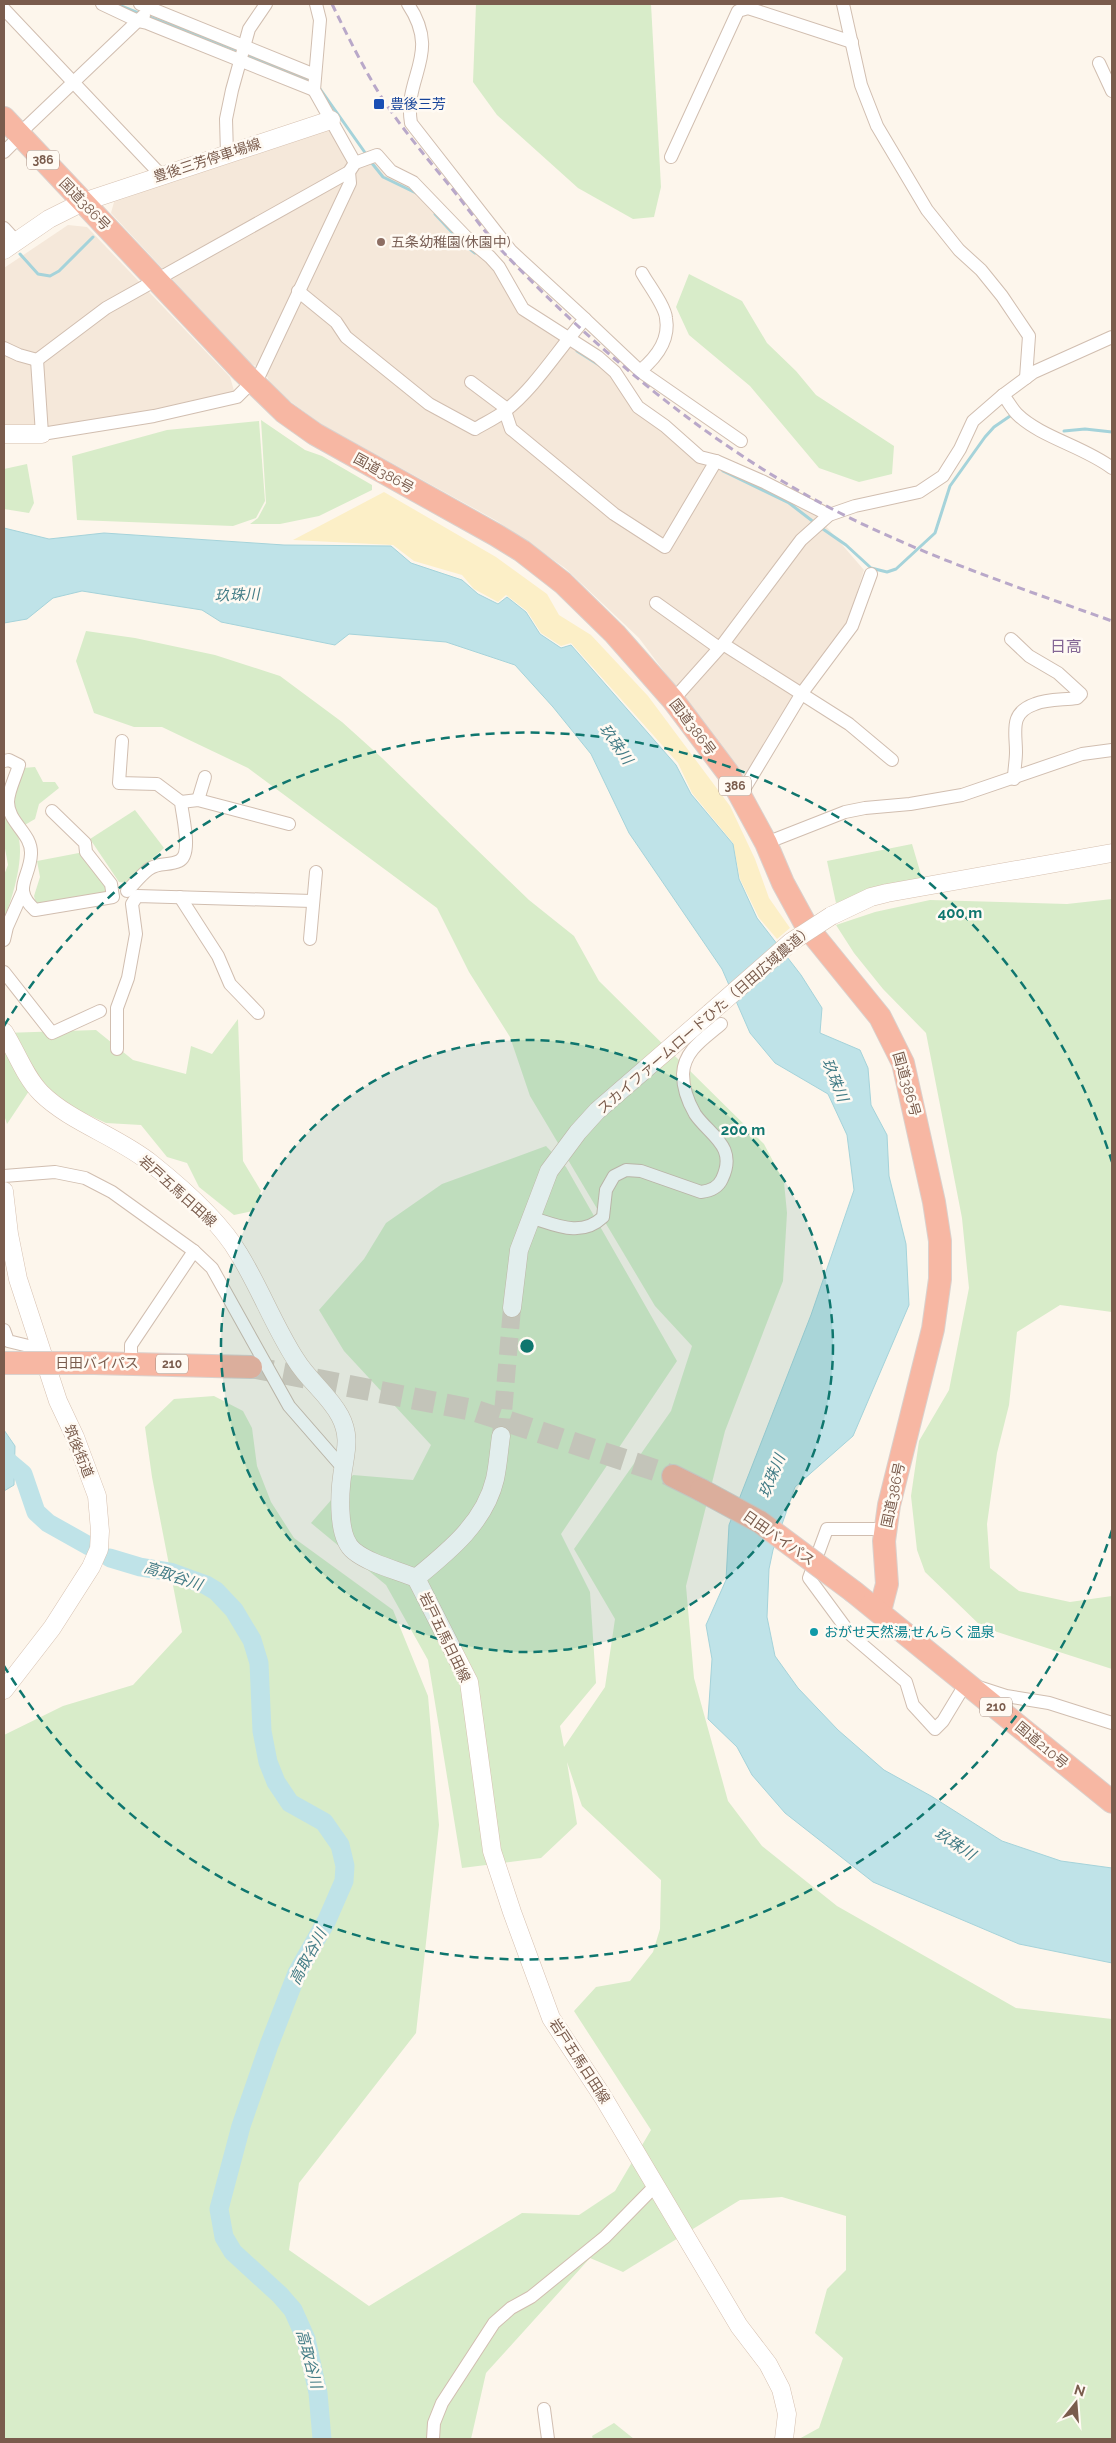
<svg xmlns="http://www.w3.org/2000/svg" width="1116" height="2443" font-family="Raleway,'Noto Sans JP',sans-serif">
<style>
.residential{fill:#f5e8da}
.green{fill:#d8ecc9}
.sand{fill:#fcefc7}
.water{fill:#bfe3e8;stroke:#a5d3da}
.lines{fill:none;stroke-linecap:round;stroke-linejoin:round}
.stream{stroke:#a5d3da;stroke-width:3}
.river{stroke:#bfe3e8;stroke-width:19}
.secondary-tunnel{stroke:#dcd0c4;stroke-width:18;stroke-dasharray:18 9;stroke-linecap:butt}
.highway-tunnel{stroke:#dcd0c4;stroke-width:22;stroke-dasharray:22 11;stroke-linecap:butt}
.street-casing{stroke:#d1beb0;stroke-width:14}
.secondary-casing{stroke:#d6c0b0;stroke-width:19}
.highway-casing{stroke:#dad1cd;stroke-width:24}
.street{stroke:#fff;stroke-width:12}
.secondary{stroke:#fff;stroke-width:18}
.highway{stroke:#f7b7a3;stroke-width:22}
.rail{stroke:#b9a8c9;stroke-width:3;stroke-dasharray:8 5;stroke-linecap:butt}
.secondary-bridge-casing{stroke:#d6c0b0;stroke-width:19;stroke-linecap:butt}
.highway-bridge-casing{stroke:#dad1cd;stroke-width:24;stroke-linecap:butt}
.secondary-bridge{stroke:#fff;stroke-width:18}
.highway-bridge{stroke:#f7b7a3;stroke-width:22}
.ring{fill:none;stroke:#0f766e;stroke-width:2.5;stroke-dasharray:9 6}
.transit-dot{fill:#1a4fb4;stroke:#fffaf3;stroke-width:2}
.education-dot{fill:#8d6e63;stroke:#fffaf3;stroke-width:2}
.culture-dot{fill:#0f9aa8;stroke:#fffaf3;stroke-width:2}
.labels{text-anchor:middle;stroke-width:5;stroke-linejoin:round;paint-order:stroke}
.shield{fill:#fffaf3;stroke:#a28b7f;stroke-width:1}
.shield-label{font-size:12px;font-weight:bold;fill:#7a5c4d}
.transit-label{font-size:14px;fill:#164399;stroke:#fffaf3;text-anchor:start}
.street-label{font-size:14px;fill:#7a5c4d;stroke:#fffaf3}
.education-label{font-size:14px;fill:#785e54;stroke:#fffaf3;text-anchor:start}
.culture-label{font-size:14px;fill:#0d838f;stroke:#fffaf3;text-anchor:start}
.water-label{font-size:15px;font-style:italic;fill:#437c86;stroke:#fffaf3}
.quarter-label{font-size:16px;fill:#846695;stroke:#fffaf3}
.centre{fill:#0f766e;stroke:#fffaf3;stroke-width:2.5}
.ring-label{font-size:15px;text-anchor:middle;font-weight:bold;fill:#0f766e;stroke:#fffaf3;stroke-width:5;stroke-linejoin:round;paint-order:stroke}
</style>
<rect width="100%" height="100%" fill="#fdf6ec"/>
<!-- residential -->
<g class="residential">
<polygon points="330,126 358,165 376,160 411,185 488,260 520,309 596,359 637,409 712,462 818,517 864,570 849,618 746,781 639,638 565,568 497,521 321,424 272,388 266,374 259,367 251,364 111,213 114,202"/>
<polygon points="68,225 87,227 230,377 235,394 48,429 4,429 4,268"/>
</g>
<!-- green -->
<g class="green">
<polygon points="476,4 651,4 661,187 654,217 633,219 578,188 497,115 473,82"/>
<polygon points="689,274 742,301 767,343 796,371 816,395 894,446 892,474 859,482 819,468 750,386 689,335 676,307"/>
<polygon points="261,420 305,450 322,456 372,485 372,490 319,516 280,524 250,524 258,518 266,503"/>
<polygon points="259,421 265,501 256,518 233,526 77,520 72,456 167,430"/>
<polygon points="27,464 34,503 29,513 4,509 4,469"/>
<polygon points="86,631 135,638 215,655 280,676 342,722 382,758 529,900 574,936 599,981 764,1144 784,1182 787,1213 783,1281 725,1431 686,1586 694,1678 728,1801 762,1846 837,1906 1016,2008 1112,2019 1112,2439 799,2439 819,2428 843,2358 815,2333 827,2289 846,2270 846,2216 782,2197 740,2200 623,2272 590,2258 486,2373 471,2439 4,2439 4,1735 63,1706 133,1685 182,1632 152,1477 145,1427 174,1399 214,1396 243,1411 252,1428 257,1466 271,1502 294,1538 393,1610 428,1696 439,1825 416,2033 299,2183 289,2250 369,2306 522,2213 579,2215 615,2191 651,2130 574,2011 596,1987 630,1981 653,1952 660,1929 661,1880 582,1806 567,1762 577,1824 541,1858 462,1868 428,1660 386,1585 311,1523 353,1475 413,1480 431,1445 344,1351 319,1310 364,1259 386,1223 442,1184 546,1146 566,1167 677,1361 561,1534 590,1592 596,1683 560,1726 564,1747 605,1687 615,1619 574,1549 671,1411 692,1346 655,1306 530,1096 510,1037 469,972 437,908 248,768 162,727 134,727 94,713 76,661"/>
<polygon points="35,767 43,782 55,782 59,788 39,804 35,819 23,826 13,815 15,795 23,768"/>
<polygon points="135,810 164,848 127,883 119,882 90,839"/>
<path d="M4,814C8,820 14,827 17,833C26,853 13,898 4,918V875L8,865L4,843Z"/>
<polygon points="912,844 922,878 876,889 836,903 827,861"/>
<polygon points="84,852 111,894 37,907 34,896 40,877 37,861"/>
<polygon points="1112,899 1112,1312 1060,1305 1017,1332 1009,1405 997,1453 987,1524 990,1568 1019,1591 1070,1602 1112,1596 1112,1669 982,1627 925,1572 917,1550 911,1496 919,1441 949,1390 969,1288 962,1218 926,1033 883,989 854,953 836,925 875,912 930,900 1067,904"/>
<polygon points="238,1019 243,1161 261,1191 253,1211 234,1215 199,1187 187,1163 167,1157 141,1125 106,1123 31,1088 7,1124 4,1115 4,1033 96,1030 133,1060 186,1074 191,1046 212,1054"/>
<polygon points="614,2423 634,2439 593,2439 592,2436"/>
</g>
<!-- sand -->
<polygon class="sand" points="384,492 496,557 547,594 559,615 591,635 648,696 730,806 755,859 769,898 790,928 777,939 759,918 740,879 733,843 692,793 678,763 571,643 561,646 541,633 527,611 506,595 498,602 474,589 462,575 414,561 393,545 293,540"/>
<!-- water -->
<g class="water">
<polygon points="4,528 49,539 104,533 284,545 391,546 411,563 462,580 478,594 498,604 507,597 526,612 540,634 561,648 571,645 676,765 691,794 733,844 739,879 757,918 801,975 822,1008 820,1033 860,1050 868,1068 871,1105 887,1135 889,1176 906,1244 909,1305 853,1436 795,1487 773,1550 769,1569 767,1617 775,1656 798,1688 838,1730 884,1770 931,1796 1002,1841 1061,1861 1112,1868 1112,1963 1019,1944 873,1882 785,1813 752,1775 737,1747 708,1719 712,1659 706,1625 726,1580 729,1525 811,1315 854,1190 847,1135 828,1094 775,1063 750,1033 722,969 629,833 591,754 553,707 515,665 446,642 349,634 335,645 221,622 202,610 82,591 53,598 27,619 4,623"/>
<polygon points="4,1430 15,1446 14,1485 4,1491"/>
</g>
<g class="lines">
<!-- stream -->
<g class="stream">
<polyline points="116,4 141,14"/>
<polyline points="147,16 239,51"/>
<polyline points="245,54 310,81"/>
<polyline points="318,86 366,154"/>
<polyline points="371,162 383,177 416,193"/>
<polyline points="435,214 461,242 475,253"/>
<polyline points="20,254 38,274 50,276 59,271 93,237"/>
<polyline points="577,351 599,365"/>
<polyline points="1064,431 1085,429 1112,432"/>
<polyline points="723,471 789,503 815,523"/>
<polyline points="820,527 846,545 871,568 887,572 896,569 935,533 950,486 985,437 994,427 1013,414"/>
</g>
<!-- river -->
<g class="river">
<polyline points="4,1458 23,1474 36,1512 48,1523 89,1546"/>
<polyline points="110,1558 140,1567 170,1572 206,1585 216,1591 234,1610 252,1640 259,1663 262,1731 268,1762 276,1782 290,1803 324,1822 340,1845 345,1866 344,1881 327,1920 297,1973 269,2045 241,2126 219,2209 224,2237 233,2252 280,2295 293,2310 306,2339 318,2393 322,2439"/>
</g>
<!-- secondary-tunnel -->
<polyline class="secondary-tunnel" points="501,1436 512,1308"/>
<!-- highway-tunnel -->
<polyline class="highway-tunnel" points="251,1367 473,1410 673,1476"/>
<!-- street casing -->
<g class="street-casing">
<g id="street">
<polyline points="102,4 138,21 147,23 314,90"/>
<polyline points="140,4 315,75"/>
<polyline points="316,4 320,20 314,90 355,163"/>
<polyline points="843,4 861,85 877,126 927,210 959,250 981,270 1002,296 1029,336 1026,378"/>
<polyline points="4,9 161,175"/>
<polyline points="1099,63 1112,91"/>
<polyline points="19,134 144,15"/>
<polyline points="4,152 20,136"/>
<polyline points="227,154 226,119 232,90 249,29 266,4"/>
<polyline points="671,157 738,11 748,8 852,42"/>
<polyline points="4,228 16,241"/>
<path d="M298,291L336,322L346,337L429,404L475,429C485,423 496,418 505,411C535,388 559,348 585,319L511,251L411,123C403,76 442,55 408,4"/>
<polyline points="585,319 640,371 741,441"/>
<polyline points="4,348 19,355 37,360"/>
<polyline points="37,360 106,308 349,172 355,163 377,155 391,171 413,182 467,238 490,257 499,267 523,309 598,357 615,372 638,407 665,426 700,457 716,461 764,482 829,515"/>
<polyline points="37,360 42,434 154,416 237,397 260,374 350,183 349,172"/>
<path d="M640,371C657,357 670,340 666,318C665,306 648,284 642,273"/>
<polyline points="471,382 507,409"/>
<path d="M1003,395C1008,401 1012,409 1017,414C1040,437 1085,447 1112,468"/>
<polyline points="505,411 511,429 614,514 665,547 716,461"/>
<polyline points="656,603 719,648"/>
<path d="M1011,639L1029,656L1058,673L1081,694L1077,698C1064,700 1047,699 1035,704C1009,713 1016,731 1016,752C1016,761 1014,770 1014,779"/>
<polyline points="723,644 849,724 892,760"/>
<polyline points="673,700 723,644 801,540 829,515 855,506 919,492 943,476 960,449 973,421 1003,395 1034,372 1112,337"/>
<path d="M122,741L119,783L157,784L181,802C182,815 193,855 179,861C169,866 159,862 149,869C141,875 134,884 127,891"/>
<path d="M4,761L9,760L19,765C16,776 8,791 8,802C8,823 32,833 31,854C30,879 11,888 35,910L113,897L111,884L86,852L85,843L52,811"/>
<polyline points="740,796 802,693 852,626 871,574"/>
<polyline points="198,800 205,777"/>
<polyline points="181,802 198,800 289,824"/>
<polyline points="766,843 845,812 865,808 910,804 962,795 1082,754 1112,750"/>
<polyline points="180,897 218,956 230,984 258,1013"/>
<polyline points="310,939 316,872"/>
<polyline points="4,940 7,927 23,891"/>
<polyline points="4,972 52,1033 100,1011"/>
<polyline points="117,1049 117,1008 128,978 136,934 132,904 137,896 312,901"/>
<polyline points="4,1176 55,1172 85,1178 112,1192 194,1251 212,1268 289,1406 343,1468"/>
<path d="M530,1217C556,1225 581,1238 603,1217L606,1190L614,1176L626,1170L641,1171L701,1192C710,1191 718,1188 722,1179C738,1146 709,1135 695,1114C688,1102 683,1089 683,1074C684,1050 705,1038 721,1024"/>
<polyline points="4,1330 8,1341 41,1349"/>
<polyline points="131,1363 131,1345 194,1251"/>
<polyline points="885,1529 827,1529 809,1578 851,1635 906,1682 913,1705 935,1729 943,1721 966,1683 1006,1696 1049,1703 1112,1723"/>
<polyline points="544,2409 548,2439"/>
<polyline points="433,2439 434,2423 442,2403 494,2323 511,2308 531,2297 605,2237 656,2185"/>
</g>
</g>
<!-- secondary casing -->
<g class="secondary-casing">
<g id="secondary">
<polyline points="4,250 49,219 83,202 331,120"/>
<polyline points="4,434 42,434"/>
<polyline points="831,916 871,897 887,893 1112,853"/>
<path d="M4,1032C16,1051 25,1077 41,1093C70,1122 119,1137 152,1164C182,1188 220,1221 239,1254C260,1288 274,1326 296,1360C308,1380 329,1395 340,1416C349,1433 347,1446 344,1464C340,1485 335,1536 354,1551C370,1564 397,1570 416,1578L469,1682L492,1851L512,1912L551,2018L603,2097L739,2326L768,2364L781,2389L787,2414L784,2439"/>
<polyline points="4,1191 9,1234 18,1279 58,1401 75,1437 97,1496 100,1531 99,1549 91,1567 52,1628 4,1690"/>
<polyline points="512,1308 519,1250 549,1171 578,1132 597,1111 710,1013"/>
<path d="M416,1578C449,1551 485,1522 495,1479C498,1465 499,1450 501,1436"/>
</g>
</g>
<!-- highway casing -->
<g class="highway-casing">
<g id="highway">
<polyline points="4,118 243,372 284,412 315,434 496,535 522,551 563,583 615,634 673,700 728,773 766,843 783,883 807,927 880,1017 903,1063 934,1202 940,1241 940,1279 933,1329 889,1505 884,1541 887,1584 880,1611"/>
<polyline points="94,1363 251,1367"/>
<polyline points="673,1476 701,1490"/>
<polyline points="854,1592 1112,1802"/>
</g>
</g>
<!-- street -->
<use href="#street" class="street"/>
<!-- secondary -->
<use href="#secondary" class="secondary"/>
<!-- highway -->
<use href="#highway" class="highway"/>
<!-- rail -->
<path class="rail" d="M332,4C347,35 362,65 380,95C400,126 425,156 449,185C467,207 484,232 504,253C601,355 714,449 840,513C927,557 1020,588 1112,621"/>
<!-- secondary-bridge casing -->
<g class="secondary-bridge-casing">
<polyline id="secondary-bridge" points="710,1013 791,942 831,916"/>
</g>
<!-- highway-bridge casing -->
<g class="highway-bridge-casing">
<g id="highway-bridge">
<polyline points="4,1363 94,1363"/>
<polyline points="701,1490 760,1522 854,1592"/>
</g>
</g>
<!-- secondary-bridge -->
<use href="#secondary-bridge" class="secondary-bridge"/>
<!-- highway-bridge -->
<use href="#highway-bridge" class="highway-bridge"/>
</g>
<!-- distance rings -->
<circle cx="527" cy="1346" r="306" fill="#0f766e" fill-opacity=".12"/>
<g class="ring">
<circle cx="527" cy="1346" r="306"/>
<path d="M1112 1530A613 613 0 0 1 4 1666M4 1026A613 613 0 0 1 1112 1162"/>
</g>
<!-- markers -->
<rect class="transit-dot" x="373" y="98" width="12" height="12" rx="2.5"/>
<circle class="education-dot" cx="381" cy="242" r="5"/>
<circle class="culture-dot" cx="814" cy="1632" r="5"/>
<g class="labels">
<!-- shield labels -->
<g class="shield">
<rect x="27" y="150.5" width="32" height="19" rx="4"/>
<rect x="719" y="776.5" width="32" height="19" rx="4"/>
<rect x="156" y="1354.5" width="32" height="19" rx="4"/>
<rect x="980" y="1697.5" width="32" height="19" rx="4"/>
</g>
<g class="shield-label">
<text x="43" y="164">386</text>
<text x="735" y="790">386</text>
<text x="172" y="1368">210</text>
<text x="996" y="1711">210</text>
</g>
<!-- transit labels -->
<g class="transit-label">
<text x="390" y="109">豊後三芳</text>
</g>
<!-- street labels -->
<g class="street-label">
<text transform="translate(207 160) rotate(-18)" y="5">豊後三芳停車場線</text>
<text transform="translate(85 204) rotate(46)" y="5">国道386号</text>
<text transform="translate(384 473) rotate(29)" y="5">国道386号</text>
<text transform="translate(693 727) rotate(53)" y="5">国道386号</text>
<text transform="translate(705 1019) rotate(-41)" y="5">スカイファームロードひた（日田広域農道）</text>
<text transform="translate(907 1084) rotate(74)" y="5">国道386号</text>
<text transform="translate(178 1191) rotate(42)" y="5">岩戸五馬日田線</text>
<text x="97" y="1368">日田バイパス</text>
<text transform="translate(79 1451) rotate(68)" y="5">筑後街道</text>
<text transform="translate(893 1495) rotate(-78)" y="5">国道386号</text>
<text transform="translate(779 1538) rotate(35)" y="5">日田バイパス</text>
<text transform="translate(445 1637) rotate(64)" y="5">岩戸五馬日田線</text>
<text transform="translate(1042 1745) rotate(40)" y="5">国道210号</text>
<text transform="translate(580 2061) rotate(57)" y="5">岩戸五馬日田線</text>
</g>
<!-- education labels -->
<g class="education-label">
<text x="391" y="247">五条幼稚園(休園中)</text>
</g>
<!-- culture labels -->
<g class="culture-label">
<text x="824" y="1637">おがせ天然湯;せんらく温泉</text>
</g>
<!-- water labels -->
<g class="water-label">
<text transform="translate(237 595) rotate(-2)" y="5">玖珠川</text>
<text transform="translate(616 744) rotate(55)" y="5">玖珠川</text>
<text transform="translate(835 1080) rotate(68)" y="5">玖珠川</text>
<text transform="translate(772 1476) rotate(-68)" y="5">玖珠川</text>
<text transform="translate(173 1576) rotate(18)" y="5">高取谷川</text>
<text transform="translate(955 1844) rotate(33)" y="5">玖珠川</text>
<text transform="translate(308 1957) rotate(-62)" y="5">高取谷川</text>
<text transform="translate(309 2359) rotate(75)" y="5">高取谷川</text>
</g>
<!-- quarter labels -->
<g class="quarter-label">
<text x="1066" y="652">日高</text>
</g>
</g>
<circle cx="527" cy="1346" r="8" class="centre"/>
<g class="ring-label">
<text x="960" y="918">400 m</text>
<text x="743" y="1135">200 m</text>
</g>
<!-- border -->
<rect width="1116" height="2443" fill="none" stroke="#7a5c4d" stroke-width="10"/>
<!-- north arrow -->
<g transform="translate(1076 2403) rotate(17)" stroke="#fffaf3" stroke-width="4" paint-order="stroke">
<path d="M0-4L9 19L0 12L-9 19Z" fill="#7a5c4d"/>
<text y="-8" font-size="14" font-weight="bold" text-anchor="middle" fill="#7a5c4d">N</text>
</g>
</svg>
